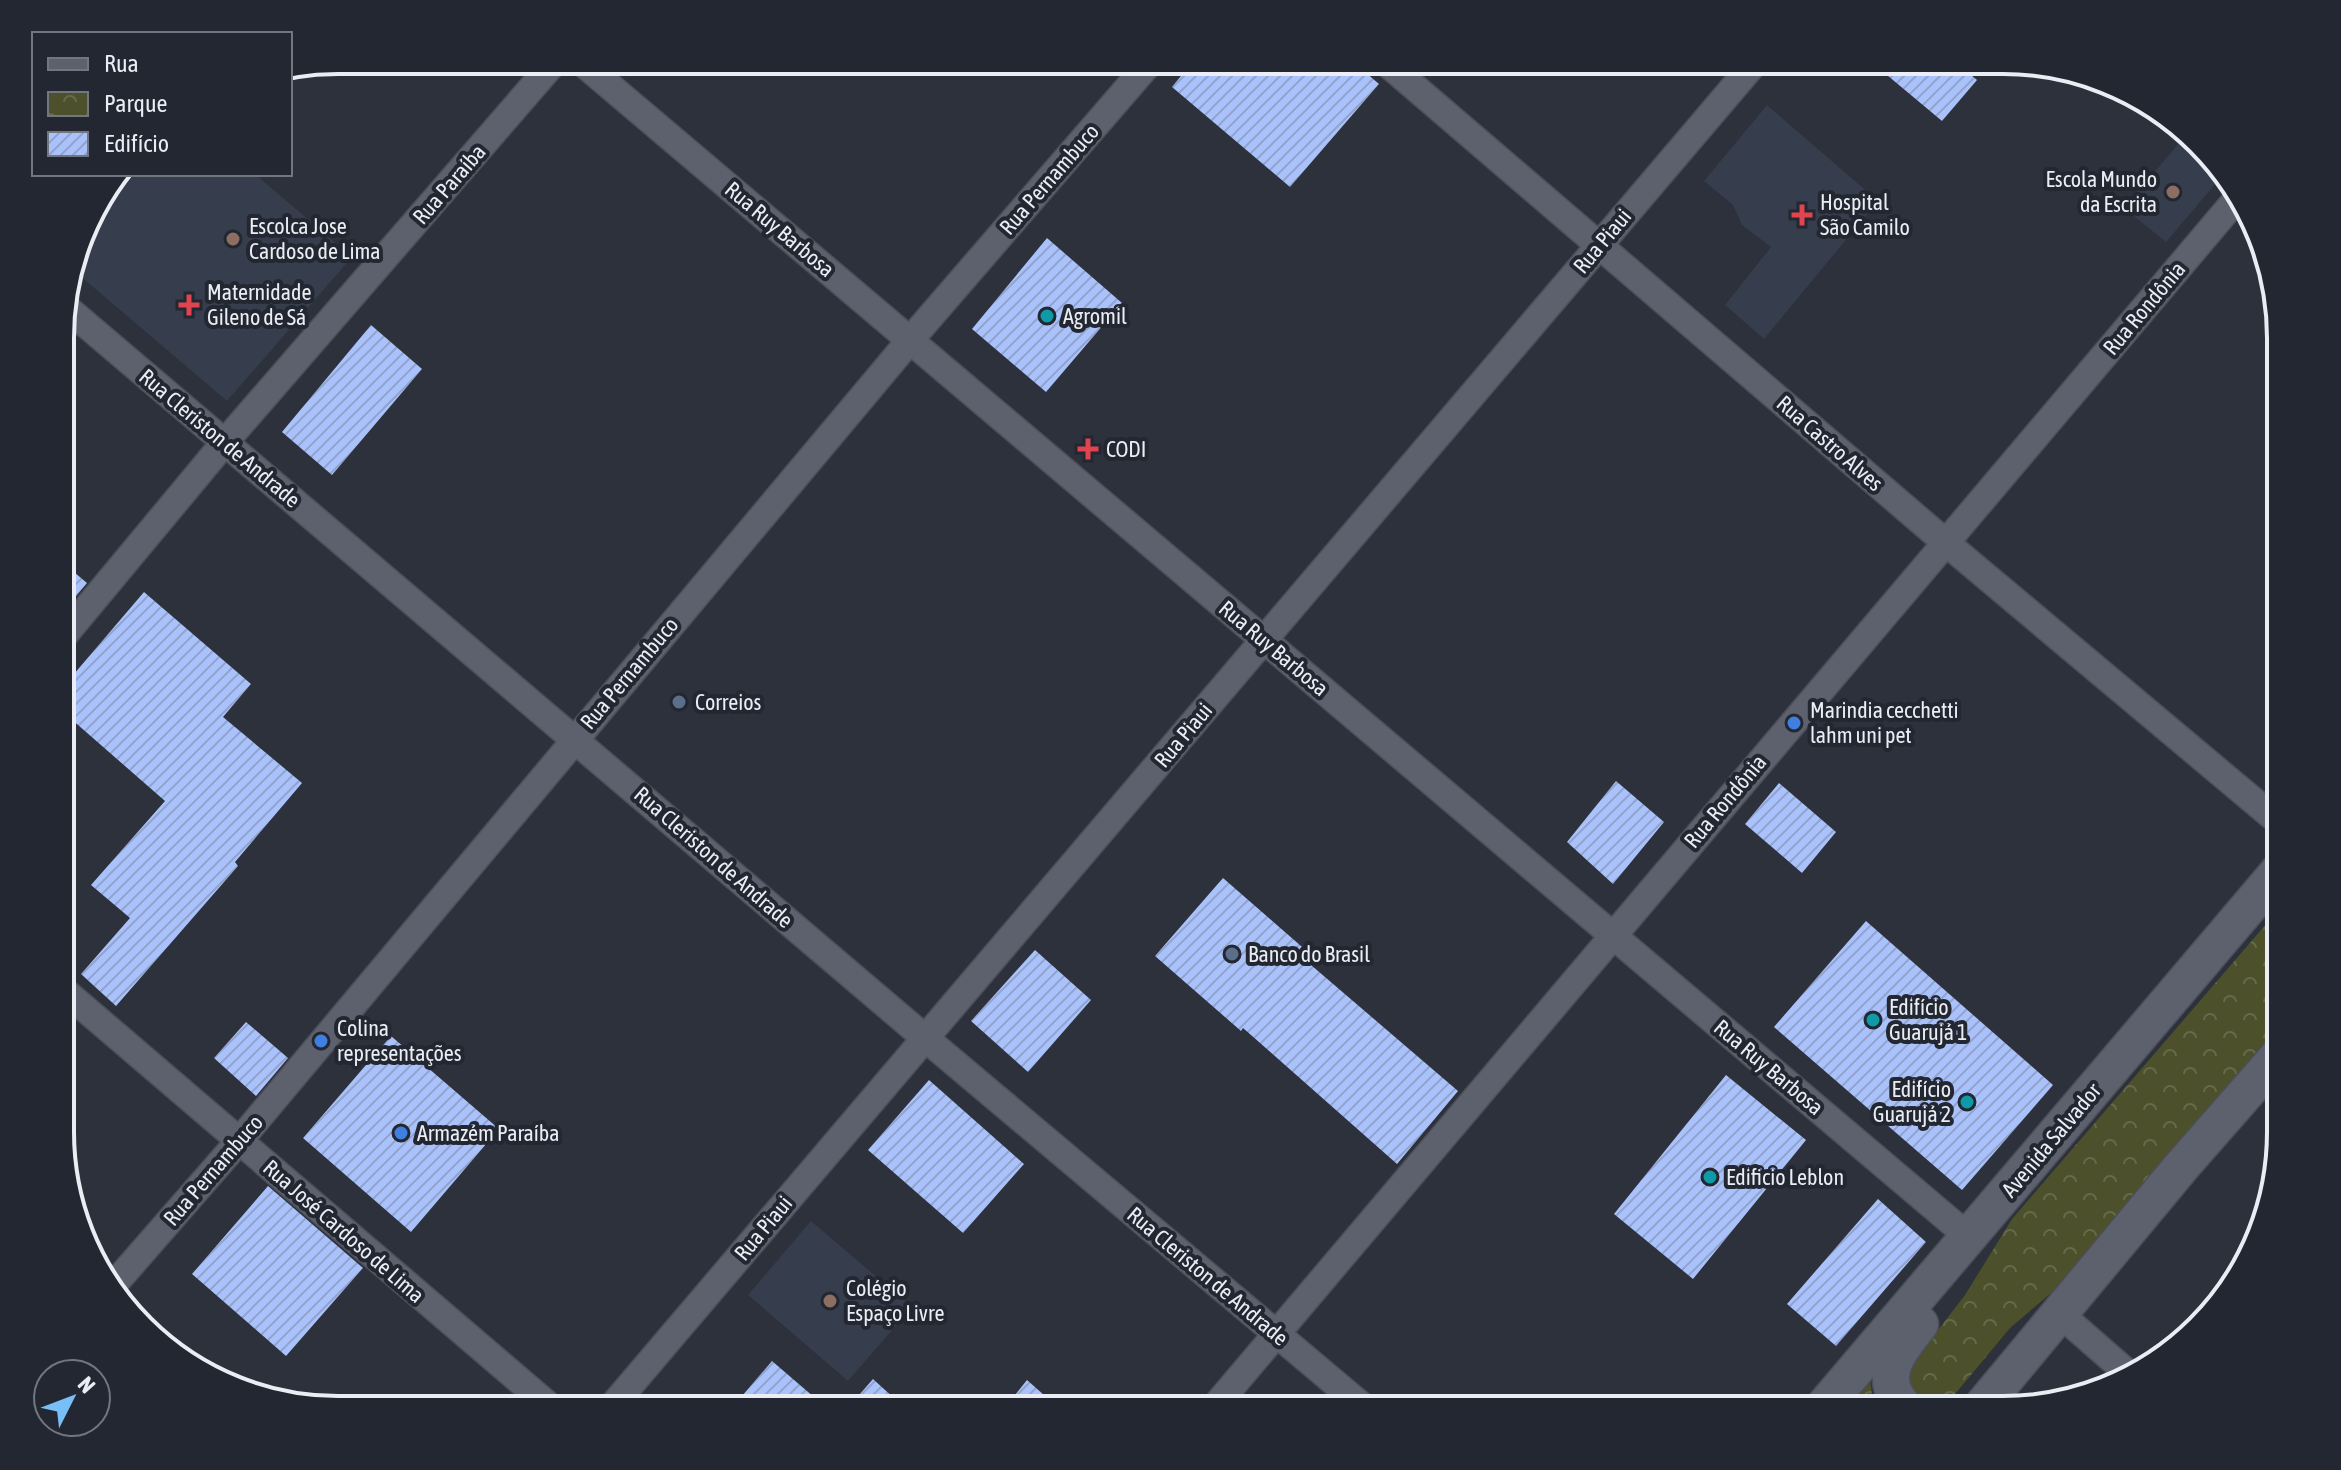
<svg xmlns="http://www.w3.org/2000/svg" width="2341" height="1470" font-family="'Asap Condensed',sans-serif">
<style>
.built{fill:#363d4c}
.park{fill:url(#park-crowns)}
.building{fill:url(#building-hatch)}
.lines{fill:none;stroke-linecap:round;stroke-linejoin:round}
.street-casing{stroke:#4c4f59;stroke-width:29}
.secondary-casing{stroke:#4c4f59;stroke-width:39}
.street{stroke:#5c616d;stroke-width:26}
.secondary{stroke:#5c616d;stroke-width:36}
.education-dot{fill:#8d6e63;stroke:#222731;stroke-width:3}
.health-dot{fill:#e0444e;stroke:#222731;stroke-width:3}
.culture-dot{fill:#0f9aa8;stroke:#222731;stroke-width:3}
.service-dot{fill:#5c6f8a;stroke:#222731;stroke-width:3}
.shop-dot{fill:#3f7fe0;stroke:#222731;stroke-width:3}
.labels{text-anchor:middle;stroke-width:8;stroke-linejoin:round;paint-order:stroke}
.street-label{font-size:22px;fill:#eaedf4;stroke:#222731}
.poi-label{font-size:22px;fill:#eaedf4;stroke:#222731;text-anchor:start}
.rim{fill:none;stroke:#eaedf4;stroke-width:4}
</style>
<defs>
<pattern id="park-crowns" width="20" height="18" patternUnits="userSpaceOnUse" patternTransform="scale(2)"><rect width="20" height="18" fill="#4c502b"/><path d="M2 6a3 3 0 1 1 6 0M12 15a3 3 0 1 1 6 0" fill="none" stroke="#666a4a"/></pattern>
<pattern id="building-hatch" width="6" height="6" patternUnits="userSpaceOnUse" patternTransform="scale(2)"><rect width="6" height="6" fill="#aac2fc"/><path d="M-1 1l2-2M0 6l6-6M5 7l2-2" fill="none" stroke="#91a3cf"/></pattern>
</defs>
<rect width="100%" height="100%" fill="#2c313b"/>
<!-- built -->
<g class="built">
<polygon points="1767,105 1878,201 1764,339 1725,305 1771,247 1742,225 1733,205 1704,181"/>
<polygon points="2185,136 2222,176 2166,242 2124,208"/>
<polygon points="120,174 255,174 352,257 227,401 72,269 89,215"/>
<polygon points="811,1221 912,1307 848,1381 748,1295"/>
</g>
<!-- park -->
<g class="park">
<polygon points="2280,908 2280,1029 2058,1287 2010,1328 1945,1406 1920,1408 1901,1378 1965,1295 2012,1219"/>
<polygon points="1869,1372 1874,1409 1837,1409"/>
</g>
<!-- building -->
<g class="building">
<polygon points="1194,60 1351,60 1379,84 1290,187 1172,87"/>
<polygon points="1869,60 1953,60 1977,80 1942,121"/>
<polygon points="1047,238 1122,303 1046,392 972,329"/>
<polygon points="371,325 422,369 332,475 282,432"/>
<polygon points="62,562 87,583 62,613"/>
<polygon points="144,592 251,684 223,717 302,783 235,862 238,866 116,1006 81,974 130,918 91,885 165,801 62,711 62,688"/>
<polygon points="1616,781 1664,822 1613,884 1567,842"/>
<polygon points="1779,783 1836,832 1802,873 1745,824"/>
<polygon points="1223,878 1309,953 1304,959 1458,1091 1397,1164 1243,1028 1241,1031 1155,956"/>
<polygon points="1866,921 2053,1085 1962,1190 1774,1027"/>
<polygon points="1035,950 1091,1000 1028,1072 971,1021"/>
<polygon points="246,1022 288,1058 256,1096 214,1058"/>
<polygon points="391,1036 499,1129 411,1232 303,1138"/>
<polygon points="1726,1075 1806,1140 1693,1279 1614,1214"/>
<polygon points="929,1080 1024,1164 963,1233 868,1150"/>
<polygon points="268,1186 363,1268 286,1356 192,1274"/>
<polygon points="1878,1199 1926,1242 1836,1346 1787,1304"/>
<polygon points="772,1361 829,1410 730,1410"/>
<polygon points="873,1379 907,1410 846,1410"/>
<polygon points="1027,1380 1061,1410 1003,1410"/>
</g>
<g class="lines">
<!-- street casing -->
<g class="street-casing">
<g id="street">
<polyline points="579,60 1969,1237"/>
<polyline points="1383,60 1945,542 2280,823"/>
<polyline points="62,304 925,1038 1367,1410"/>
<polyline points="62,638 225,442 556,60"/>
<polyline points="62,989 554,1410"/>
<polyline points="110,1289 240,1140 911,339 1152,60"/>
<polyline points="2059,1313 2131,1376"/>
<polyline points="609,1410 1757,60"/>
<polyline points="1212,1410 2240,195"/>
</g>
</g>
<!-- secondary casing -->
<g class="secondary-casing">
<g id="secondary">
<polyline points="1822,1409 2280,870"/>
<path d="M1906,1409C1875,1378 1898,1352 1920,1324"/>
<polyline points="1980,1409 2181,1167 2280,1054"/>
</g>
</g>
<!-- street -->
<use href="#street" class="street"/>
<!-- secondary -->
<use href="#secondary" class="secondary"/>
</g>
<!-- markers -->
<g class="education-dot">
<circle cx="2173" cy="192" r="8"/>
<circle cx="233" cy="239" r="8"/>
<circle cx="830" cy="1301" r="8"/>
</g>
<g class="health-dot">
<path d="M1798 203h8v8h8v8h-8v8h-8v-8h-8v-8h8z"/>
<path d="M185 293h8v8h8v8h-8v8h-8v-8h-8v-8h8z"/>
<path d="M1084 437h8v8h8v8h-8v8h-8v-8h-8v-8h8z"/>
</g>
<g class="culture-dot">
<circle cx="1047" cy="316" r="8"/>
<circle cx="1873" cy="1020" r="8"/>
<circle cx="1967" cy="1102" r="8"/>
<circle cx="1710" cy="1177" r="8"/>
</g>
<g class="service-dot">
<circle cx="679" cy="702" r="8"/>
<circle cx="1232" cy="954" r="8"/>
</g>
<g class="shop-dot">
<circle cx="1794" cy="723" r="8"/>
<circle cx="321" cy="1041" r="8"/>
<circle cx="401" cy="1133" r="8"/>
</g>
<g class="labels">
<!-- street labels -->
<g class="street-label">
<text transform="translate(1049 179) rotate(-49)" y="8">Rua Pernambuco</text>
<text transform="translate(449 184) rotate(-49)" y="8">Rua Paraíba</text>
<text transform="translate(780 229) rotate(40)" y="8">Rua Ruy Barbosa</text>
<text transform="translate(1602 241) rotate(-50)" y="8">Rua Piaui</text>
<text transform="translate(2144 308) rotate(-50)" y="8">Rua Rondônia</text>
<text transform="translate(220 438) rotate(40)" y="8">Rua Cleriston de Andrade</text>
<text transform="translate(1830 443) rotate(41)" y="8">Rua Castro Alves</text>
<text transform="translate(1274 648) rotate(40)" y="8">Rua Ruy Barbosa</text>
<text transform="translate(629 673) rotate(-50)" y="8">Rua Pernambuco</text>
<text transform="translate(1183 735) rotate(-50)" y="8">Rua Piaui</text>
<text transform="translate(1725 801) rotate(-50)" y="8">Rua Rondônia</text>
<text transform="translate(714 857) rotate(41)" y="8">Rua Cleriston de Andrade</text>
<text transform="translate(1769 1067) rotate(40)" y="8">Rua Ruy Barbosa</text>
<text transform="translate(2051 1140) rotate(-50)" y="8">Avenida Salvador</text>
<text transform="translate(213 1170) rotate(-49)" y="8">Rua Pernambuco</text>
<text transform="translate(763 1228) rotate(-50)" y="8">Rua Piaui</text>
<text transform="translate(344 1231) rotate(41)" y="8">Rua José Cardoso de Lima</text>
<text transform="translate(1208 1276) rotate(40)" y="8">Rua Cleriston de Andrade</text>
</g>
<!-- poi labels -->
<g class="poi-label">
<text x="2157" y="187" text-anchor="end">Escola Mundo<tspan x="2157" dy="25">da Escrita</tspan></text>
<text x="1820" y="210">Hospital<tspan x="1820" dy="25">São Camilo</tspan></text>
<text x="249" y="234">Escolca Jose<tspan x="249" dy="25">Cardoso de Lima</tspan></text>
<text x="207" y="300">Maternidade<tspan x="207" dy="25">Gileno de Sá</tspan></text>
<text x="1063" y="324">Agromil</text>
<text x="1106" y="457">CODI</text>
<text x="695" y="710">Correios</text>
<text x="1810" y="718">Marindia cecchetti<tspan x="1810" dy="25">lahm uni pet</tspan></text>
<text x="1248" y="962">Banco do Brasil</text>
<text x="1889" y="1015">Edifício<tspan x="1889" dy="25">Guarujá 1</tspan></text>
<text x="337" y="1036">Colina<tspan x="337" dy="25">representações</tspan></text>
<text x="1951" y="1097" text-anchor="end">Edifício<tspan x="1951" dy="25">Guarujá 2</tspan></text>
<text x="417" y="1141">Armazém Paraíba</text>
<text x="1726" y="1185">Edificio Leblon</text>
<text x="846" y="1296">Colégio<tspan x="846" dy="25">Espaço Livre</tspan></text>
</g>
</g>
<!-- crop -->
<path d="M0 0H2341V1470H0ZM338 74H2003A264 264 0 0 1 2267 338V1132A264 264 0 0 1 2003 1396H338A264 264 0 0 1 74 1132V338A264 264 0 0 1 338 74Z" fill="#222731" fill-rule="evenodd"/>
<path class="rim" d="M338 74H2003A264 264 0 0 1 2267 338V1132A264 264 0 0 1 2003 1396H338A264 264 0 0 1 74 1132V338A264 264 0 0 1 338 74Z"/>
<!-- legend -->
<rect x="32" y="32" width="260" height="144" fill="#222731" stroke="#72767f" stroke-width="2"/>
<rect x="48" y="58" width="40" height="12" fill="#5c616d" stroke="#72767f" stroke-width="2"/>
<text x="104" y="72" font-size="24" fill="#eaedf4">Rua</text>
<rect x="48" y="92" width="40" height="24" fill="url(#park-crowns)" stroke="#72767f" stroke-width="2"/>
<text x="104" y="112" font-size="24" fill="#eaedf4">Parque</text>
<rect x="48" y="132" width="40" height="24" fill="url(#building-hatch)" stroke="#72767f" stroke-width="2"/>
<text x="104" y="152" font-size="24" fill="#eaedf4">Edifício</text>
<!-- north arrow -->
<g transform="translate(72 1398) rotate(48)"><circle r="38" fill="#222731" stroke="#72767f" stroke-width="2"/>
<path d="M0-6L14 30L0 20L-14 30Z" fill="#7abef8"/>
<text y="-12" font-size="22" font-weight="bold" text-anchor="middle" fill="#eaedf4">N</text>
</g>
</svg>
